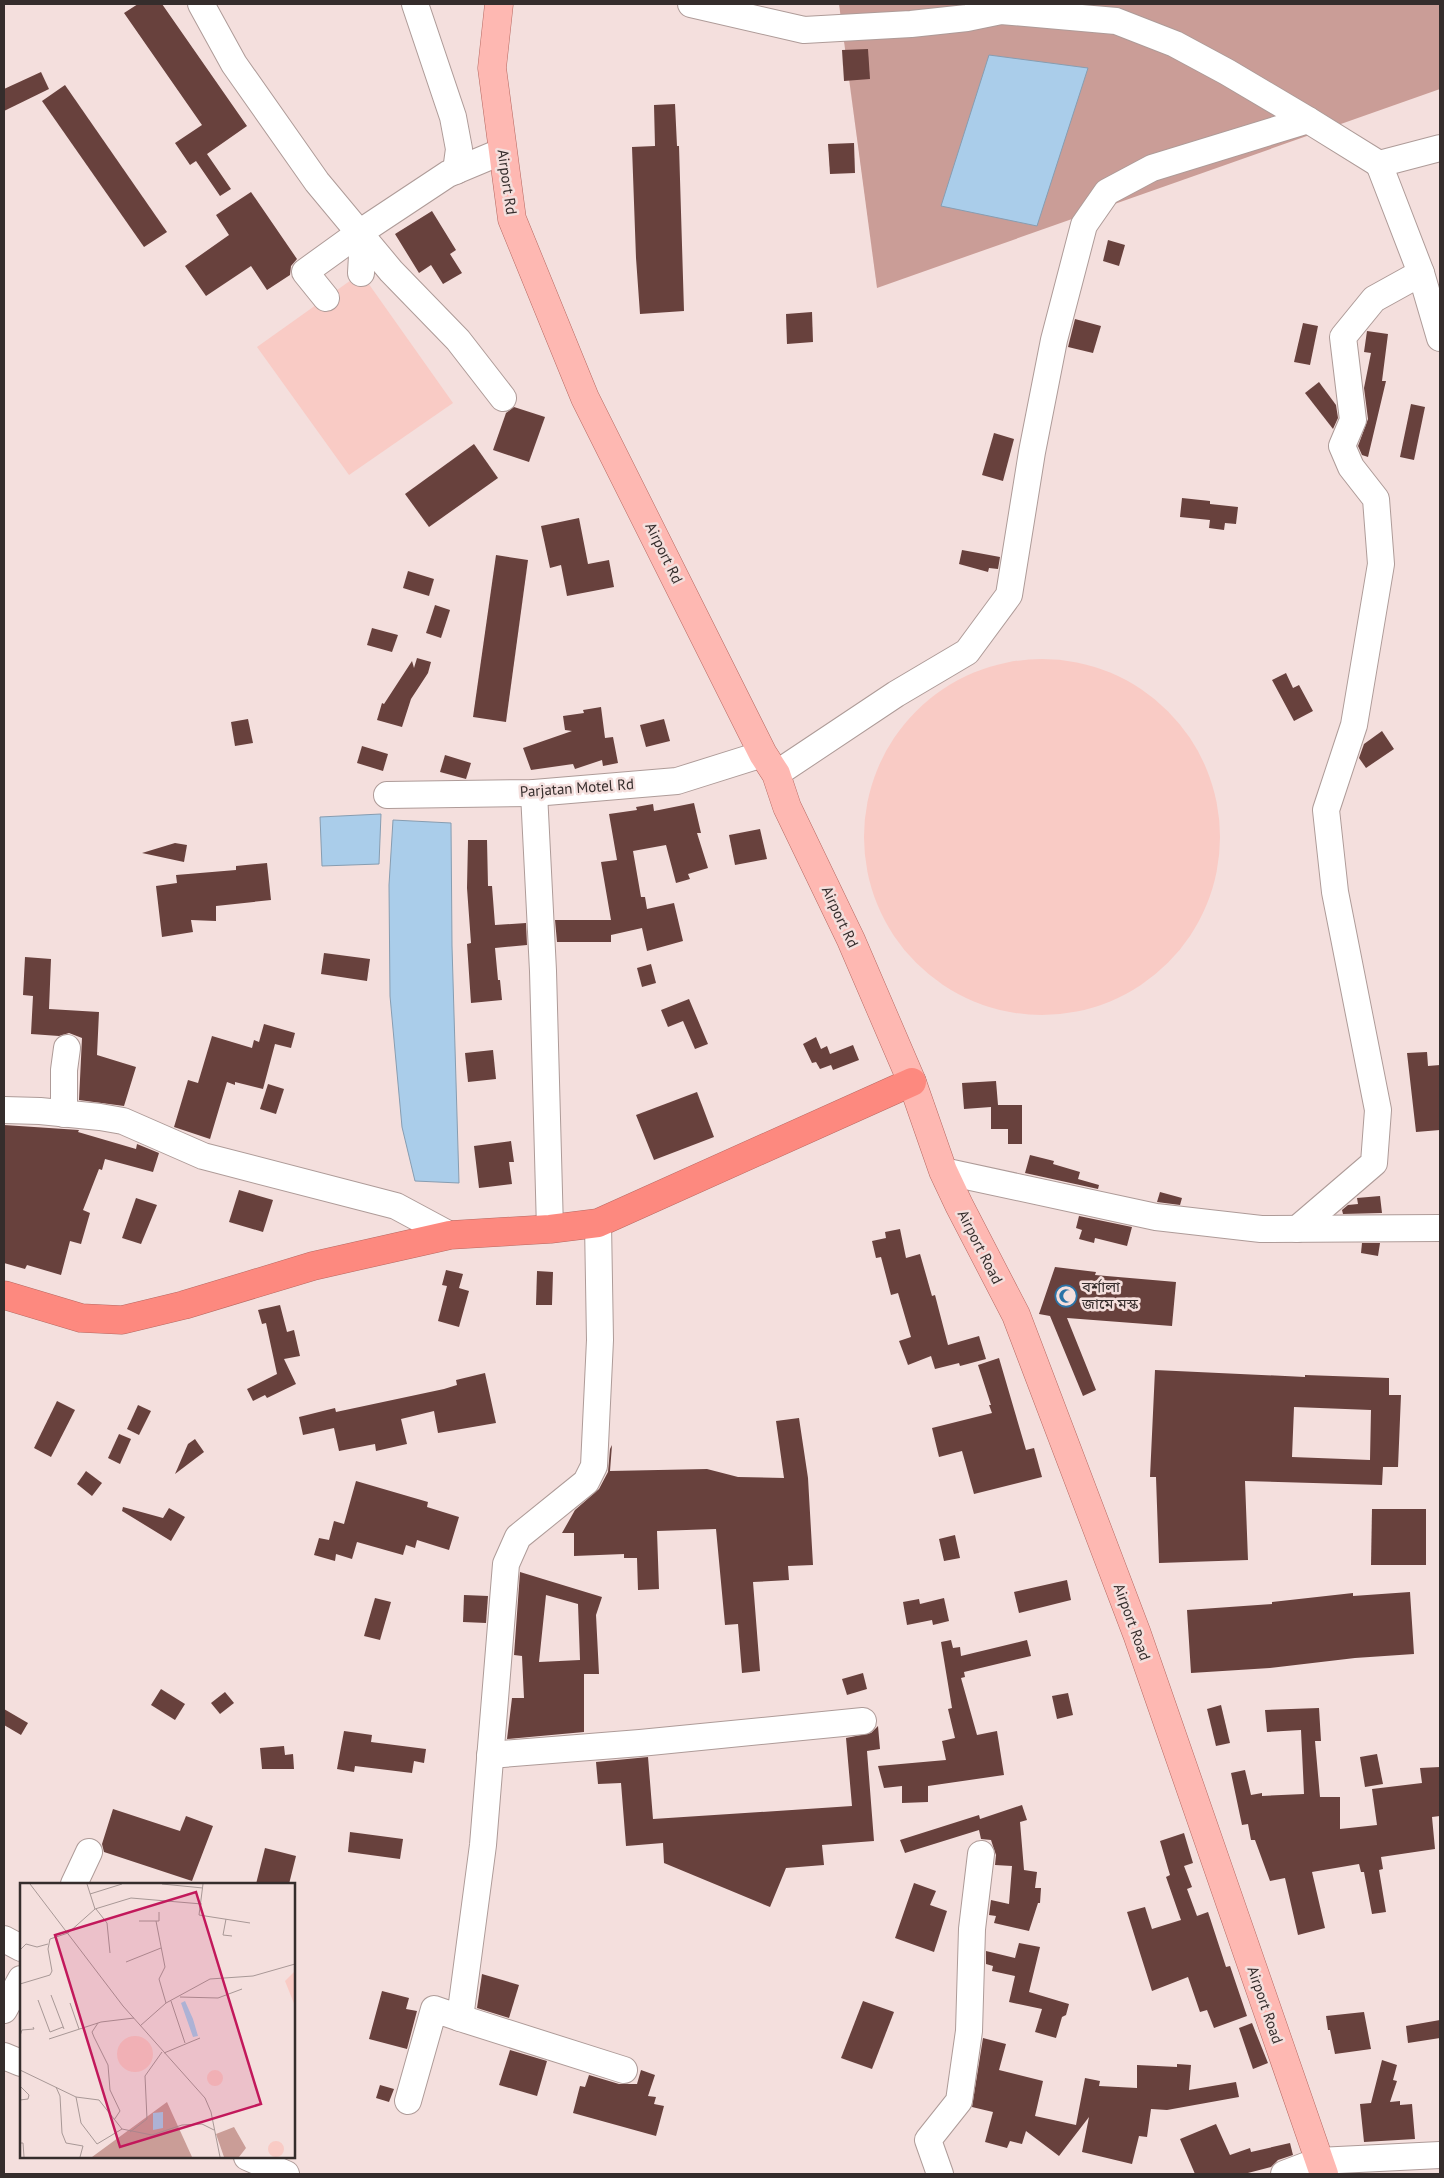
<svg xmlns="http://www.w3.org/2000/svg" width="1444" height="2178" font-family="'PT Sans','Noto Sans Bengali',sans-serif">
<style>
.green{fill:#f9cbc5}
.forest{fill:#ca9d97}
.water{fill:#aacdea;stroke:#879db1}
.building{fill:#68413d;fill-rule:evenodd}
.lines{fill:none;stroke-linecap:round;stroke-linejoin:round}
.minor-casing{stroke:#ae9b98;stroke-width:28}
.major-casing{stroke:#b76962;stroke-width:29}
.highway-casing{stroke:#b76962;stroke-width:29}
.minor{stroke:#fff;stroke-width:26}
.major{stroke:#feb8b2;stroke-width:28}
.highway{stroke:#fd897f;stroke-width:28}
.labels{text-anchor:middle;stroke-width:5;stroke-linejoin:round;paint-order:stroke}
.street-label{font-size:15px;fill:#352d2c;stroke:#f4dfdd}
.poi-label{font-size:15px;fill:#352d2c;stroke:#f4dfdd;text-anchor:start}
.inset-road{fill:none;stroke:#a89896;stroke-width:1}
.view{fill:#c2185b;fill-opacity:0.15;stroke:#c2185b;stroke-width:2.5}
.inset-edge{fill:none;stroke:#352d2c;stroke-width:2.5}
</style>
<rect width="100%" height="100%" fill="#f4dfdd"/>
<!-- green -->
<g class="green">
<polygon points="361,273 453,403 349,475 257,347"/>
<circle cx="1042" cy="837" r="178"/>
</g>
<!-- forest -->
<polygon class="forest" points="839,4 1440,4 1440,89 877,288"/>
<!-- water -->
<g class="water">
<polygon points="989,55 1088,68 1037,226 941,206"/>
<polygon points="381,814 379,864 322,866 320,817"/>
<polygon points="393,820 451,823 452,946 459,1183 415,1181 402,1127 390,996 389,885"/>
</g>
<!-- building -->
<g class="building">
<polygon points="138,4 162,4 247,126 207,154 231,189 220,196 196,161 190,165 175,143 202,125 124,13"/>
<polygon points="868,49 870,79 844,81 842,50"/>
<polygon points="41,72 49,89 4,111 4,89"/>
<polygon points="65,85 167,232 144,247 42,101"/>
<polygon points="675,104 677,146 679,146 684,311 640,314 636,258 632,147 655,146 654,105"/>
<polygon points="854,143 855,173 830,174 828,144"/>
<polygon points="251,192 297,259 291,266 290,275 267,290 251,266 206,296 185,266 229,235 216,215"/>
<polygon points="432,211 456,250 450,254 462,273 443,284 431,265 419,273 395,234"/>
<polygon points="1108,240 1125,245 1119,266 1103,261"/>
<polygon points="812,312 813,342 787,344 786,314"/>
<polygon points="1075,319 1101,326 1093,353 1068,347"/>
<polygon points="1303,323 1318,326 1310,365 1294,362"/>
<polygon points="1367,331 1388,334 1382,381 1386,381 1368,457 1362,455 1358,446 1368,419 1364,388 1371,353 1364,352"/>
<polygon points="1319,382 1336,405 1338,418 1333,429 1305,393"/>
<polygon points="1411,404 1425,407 1414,460 1400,457"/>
<polygon points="514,407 545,417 529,462 493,450 506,413"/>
<polygon points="994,433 1014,439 1003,481 982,475"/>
<polygon points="474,444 498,478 429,527 405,494"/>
<polygon points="1182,498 1210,501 1210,504 1238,507 1236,524 1225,523 1224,530 1209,528 1210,520 1180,517"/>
<polygon points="579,518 588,564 609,560 614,587 567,596 561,565 550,568 541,526"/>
<polygon points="962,550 1000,557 998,569 989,568 988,572 959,564"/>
<polygon points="496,555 528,560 506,722 473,717"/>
<polygon points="408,571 434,579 429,596 403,588"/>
<polygon points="435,605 450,610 441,638 426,633"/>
<polygon points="372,628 398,635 392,652 367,645"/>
<polygon points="417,658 431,662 428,673 411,699 402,727 377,720 382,703 384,704 412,661 414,668"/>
<polygon points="1286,673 1293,688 1299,685 1313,711 1294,721 1272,680"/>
<polygon points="601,707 605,738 613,737 618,763 603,766 602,760 575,769 573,764 531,770 523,748 572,731 565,730 563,716 584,713 583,710"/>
<polygon points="248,719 253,743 235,746 231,722"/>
<polygon points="664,719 670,741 646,747 640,725"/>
<polygon points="1382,731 1394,749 1366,768 1359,758 1364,744"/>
<polygon points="362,746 388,754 383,771 357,763"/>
<polygon points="445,755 471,763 466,779 440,772"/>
<polygon points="694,803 701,833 697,833 708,868 688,874 690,879 676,883 666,845 633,851 641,897 645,897 647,909 674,903 683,941 647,951 642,928 611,935 611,942 557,942 555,920 611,920 601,862 617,860 609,814 637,810 636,807 653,804 654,811"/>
<polygon points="760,829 767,859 735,865 729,835"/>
<polygon points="468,840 487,840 488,886 492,886 495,925 526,923 527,945 495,948 498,980 500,980 502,1000 471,1003 467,944 471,943 467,888"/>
<polygon points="175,843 187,845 184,862 142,853"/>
<polygon points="267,863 271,900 216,906 216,921 191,920 193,932 162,937 156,886 177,883 176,875 236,870 236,866"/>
<polygon points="324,953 370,959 367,981 321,974"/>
<polygon points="25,957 51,959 49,1009 99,1012 97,1055 136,1067 124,1106 79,1100 82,1038 69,1033 59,1036 31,1034 33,996 23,995"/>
<polygon points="651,964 656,983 642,987 637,968"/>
<polygon points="689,999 708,1044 695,1049 683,1021 668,1027 661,1010"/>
<polygon points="264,1024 295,1033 291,1048 275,1044 263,1089 235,1082 235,1085 227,1082 210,1139 174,1127 188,1080 198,1083 212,1036 252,1048 254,1040 259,1042"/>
<polygon points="816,1037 821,1049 827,1046 830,1054 853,1045 859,1060 833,1070 831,1065 820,1069 816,1062 812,1063 803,1044"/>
<polygon points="493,1050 496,1079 468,1082 465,1053"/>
<polygon points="1427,1052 1428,1066 1440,1065 1440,1130 1416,1132 1407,1053"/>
<polygon points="996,1081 998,1105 1022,1105 1022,1144 1008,1144 1008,1129 991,1129 991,1107 964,1109 962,1083"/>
<polygon points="268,1084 284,1089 276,1114 260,1109"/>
<polygon points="697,1092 714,1137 654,1160 636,1115"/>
<polygon points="4,1125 79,1130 78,1132 136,1149 137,1144 159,1153 153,1172 105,1159 102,1170 99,1169 83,1210 90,1213 81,1244 70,1241 61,1275 27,1265 25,1269 4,1263"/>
<polygon points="511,1141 514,1162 509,1162 512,1184 479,1188 474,1146"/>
<polygon points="1030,1155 1054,1161 1053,1164 1080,1172 1078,1179 1099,1185 1098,1189 1025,1173"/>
<polygon points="239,1190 273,1200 263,1232 229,1222"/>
<polygon points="1160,1192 1182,1198 1180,1205 1157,1202"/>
<polygon points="1380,1196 1382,1213 1343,1214 1342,1210 1348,1205 1358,1204 1357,1198"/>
<polygon points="136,1198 157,1205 141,1244 122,1238"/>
<polygon points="1079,1216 1132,1227 1127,1246 1095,1238 1094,1243 1079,1239 1082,1230 1076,1228"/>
<polygon points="900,1229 906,1258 920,1254 932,1296 935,1295 948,1345 979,1336 986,1359 960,1366 959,1363 935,1369 931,1356 908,1365 899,1341 911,1337 898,1293 891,1295 881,1257 876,1258 872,1241 886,1238 885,1232"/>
<polygon points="1362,1243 1380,1243 1378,1256 1361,1253"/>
<polygon points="1055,1267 1096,1272 1095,1275 1176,1282 1172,1326 1067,1318 1096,1390 1083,1396 1050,1316 1039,1314"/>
<polygon points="446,1270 463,1274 459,1288 469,1291 459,1327 438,1321 447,1286 442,1285"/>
<polygon points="537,1271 553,1272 552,1305 536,1305"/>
<polygon points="280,1305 287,1332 294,1330 300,1356 284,1359 296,1384 267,1398 265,1395 253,1401 247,1389 277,1374 266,1323 262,1324 258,1310"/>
<polygon points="999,1358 1026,1450 1034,1448 1042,1477 974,1494 962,1451 939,1457 932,1428 992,1413 989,1405 991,1405 978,1365"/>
<path d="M1155,1370L1305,1377V1375L1389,1378V1395H1401L1398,1467H1383L1382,1485L1245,1481L1248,1560L1159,1563L1156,1477H1150ZM1294,1407L1371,1410L1370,1460L1292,1457Z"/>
<polygon points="485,1373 496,1423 438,1433 434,1411 401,1419 407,1444 376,1451 375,1444 339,1451 334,1428 303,1435 299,1417 335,1408 336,1412 444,1389 457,1385 456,1380"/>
<polygon points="57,1401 75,1410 51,1457 34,1448"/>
<polygon points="138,1405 151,1411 139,1435 127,1429"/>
<polygon points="799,1418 808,1478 813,1565 788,1566 789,1580 753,1582 760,1671 742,1673 738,1624 725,1625 716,1529 657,1531 659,1589 638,1590 637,1558 624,1558 624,1554 574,1556 574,1533 562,1533 575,1510 599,1489 608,1472 610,1449 612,1445 610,1471 707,1469 738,1477 784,1478 776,1421"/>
<polygon points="119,1434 131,1439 120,1464 108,1458"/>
<polygon points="195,1439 204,1452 175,1474 188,1444"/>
<polygon points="86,1471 102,1483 92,1496 77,1484"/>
<polygon points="356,1481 428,1502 427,1507 459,1517 449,1550 417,1540 415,1548 406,1545 403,1555 357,1542 352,1559 336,1554 335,1561 314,1555 319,1538 329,1540 334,1521 344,1524"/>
<polygon points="123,1507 163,1518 169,1508 185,1517 171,1541 122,1511"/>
<polygon points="1372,1509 1426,1509 1426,1565 1371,1565"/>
<polygon points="955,1535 960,1558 944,1561 939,1539"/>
<path d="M520,1572L602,1597L596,1615L599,1674H584V1732L507,1739L512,1698H524L522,1656L514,1655ZM546,1595L578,1604L580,1660L539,1662Z"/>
<polygon points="1067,1580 1071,1600 1019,1613 1014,1592"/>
<polygon points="1410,1592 1414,1654 1355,1658 1270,1668 1191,1673 1187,1610 1272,1604 1272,1602 1353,1593 1353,1596"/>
<polygon points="464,1595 488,1596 486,1623 463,1622"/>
<polygon points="375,1598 391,1602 380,1640 364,1636"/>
<polygon points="944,1598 949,1621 933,1625 932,1620 907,1625 903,1602 919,1599 920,1604"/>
<polygon points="951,1640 953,1648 960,1647 961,1656 1027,1640 1031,1656 964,1672 965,1677 961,1678 977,1735 997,1731 1004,1775 928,1786 928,1802 902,1803 902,1786 884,1788 878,1766 946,1760 942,1741 955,1738 948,1709 952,1708 941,1642"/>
<polygon points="863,1673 867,1689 847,1695 842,1679"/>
<polygon points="161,1689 185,1704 175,1720 151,1705"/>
<polygon points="225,1692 234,1703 220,1714 211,1703"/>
<polygon points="1068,1693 1073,1715 1057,1719 1052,1696"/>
<polygon points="1221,1705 1230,1743 1216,1746 1207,1709"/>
<polygon points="1319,1708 1321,1741 1315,1741 1320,1797 1340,1797 1340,1829 1377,1825 1372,1789 1422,1783 1420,1768 1440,1767 1440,1816 1432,1817 1435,1849 1381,1857 1383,1869 1379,1870 1386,1912 1372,1914 1364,1872 1361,1872 1359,1864 1312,1872 1325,1928 1298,1935 1285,1878 1270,1881 1255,1840 1251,1840 1248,1824 1242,1825 1231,1773 1245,1770 1251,1795 1262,1793 1262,1796 1304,1794 1301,1730 1267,1732 1265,1710"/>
<polygon points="4,1709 28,1723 21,1735 4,1725"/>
<polygon points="878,1726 880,1749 867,1751 874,1841 822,1845 824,1865 786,1868 770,1907 664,1863 663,1843 626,1846 621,1783 598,1784 596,1762 648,1757 653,1819 852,1806 846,1738 871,1733"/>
<polygon points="344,1731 372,1735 371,1742 426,1749 424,1763 414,1761 412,1773 355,1766 354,1772 337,1769"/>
<polygon points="284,1746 285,1755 293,1754 294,1769 262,1769 260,1748"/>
<polygon points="1377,1754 1383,1784 1365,1787 1360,1757"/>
<polygon points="1022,1805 1027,1820 1020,1822 1024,1870 1037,1872 1035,1888 1041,1888 1040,1903 1038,1903 1029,1931 994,1923 996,1916 989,1915 991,1900 1009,1904 1012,1866 995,1865 996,1855 991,1840 981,1839 979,1830 905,1853 900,1840 979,1815 980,1819"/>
<polygon points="113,1809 180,1831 186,1816 213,1826 192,1881 104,1852 102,1844"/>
<polygon points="350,1832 403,1839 400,1859 348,1852"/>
<polygon points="1184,1833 1193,1863 1184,1866 1192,1887 1187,1889 1197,1916 1208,1912 1226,1967 1230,1966 1247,2016 1214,2028 1207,2010 1200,2012 1188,1977 1152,1991 1127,1912 1145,1907 1152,1929 1181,1920 1166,1877 1170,1875 1160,1841"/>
<polygon points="265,1848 296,1856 289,1884 256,1884"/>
<polygon points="914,1883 936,1891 930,1905 947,1911 934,1952 895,1938"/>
<polygon points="1019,1943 1040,1947 1029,1992 1069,2004 1066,2015 1062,2017 1056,2038 1035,2032 1042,2009 1009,2002 1015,1976 992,1971 993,1966 986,1964 986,1951 1015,1958"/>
<polygon points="482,1974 519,1985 509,2018 477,2008"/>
<polygon points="382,1991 409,1998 406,2009 417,2011 407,2049 369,2039"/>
<polygon points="863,2001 894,2012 872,2069 841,2058"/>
<polygon points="1364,2012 1371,2049 1335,2054 1330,2030 1328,2030 1326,2016"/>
<polygon points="1440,2020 1440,2038 1408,2043 1406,2026"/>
<polygon points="1252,2023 1268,2063 1253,2069 1239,2028"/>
<polygon points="983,2038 1006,2044 999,2070 1043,2081 1035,2116 1076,2125 1085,2078 1100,2081 1099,2086 1137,2088 1137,2065 1177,2067 1177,2064 1191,2065 1189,2090 1236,2082 1239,2097 1167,2110 1151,2109 1147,2137 1139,2136 1132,2164 1082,2152 1089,2117 1059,2156 1026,2131 1022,2144 1010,2141 1007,2148 985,2142 993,2112 972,2107"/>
<polygon points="510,2050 547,2061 537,2096 499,2085"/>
<polygon points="1382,2060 1397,2065 1393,2080 1397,2081 1390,2102 1400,2101 1400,2105 1412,2104 1415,2139 1364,2142 1360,2104 1371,2103"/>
<polygon points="641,2070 655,2075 648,2096 656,2097 654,2104 664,2106 656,2136 573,2113 580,2086 585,2087 589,2075 619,2084 637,2084"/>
<polygon points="380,2085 394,2089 389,2102 376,2098"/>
<polygon points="1216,2124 1230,2155 1250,2148 1251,2152 1290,2143 1293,2155 1278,2160 1271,2167 1244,2174 1195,2174 1180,2139"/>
</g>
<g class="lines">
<!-- minor casing -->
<g class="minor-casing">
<g id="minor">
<polyline points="201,4 234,64 317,182 391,271 458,340 503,398"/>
<polyline points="415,4 453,117 459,149 456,171"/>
<polyline points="691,4 804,30 911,24 967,18 1001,11 1116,21 1175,44 1227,72 1308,120 1379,164 1440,148"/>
<polyline points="1379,164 1421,273 1440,338"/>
<polyline points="361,273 363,238"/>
<polyline points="326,298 305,272 359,233 448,174 503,151"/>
<polyline points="776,774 896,694 967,652 1009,595 1032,452 1054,340 1084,225 1107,192 1152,168 1308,120"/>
<polyline points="534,793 543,971 550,1229"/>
<polyline points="387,795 534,793 677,781 763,754"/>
<polyline points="4,1110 40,1111 100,1117 123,1121 203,1156 396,1206 450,1235"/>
<polyline points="64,1114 64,1070 67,1048"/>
<polyline points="943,1171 1156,1217 1261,1229 1440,1228"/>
<polyline points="1297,1229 1374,1163 1378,1110 1335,892 1326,810 1354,725 1381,564 1376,499 1351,467 1342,446 1353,420 1343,337 1374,299 1421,273"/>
<polyline points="490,1755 640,1743 863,1721"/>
<polyline points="74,1884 89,1852"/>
<polyline points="4,1939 21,1948"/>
<polyline points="4,2010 21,1979"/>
<polyline points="460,2018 624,2070"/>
<polyline points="4,2056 21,2063"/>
<polyline points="408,2101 434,2009 460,2018 483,1845 506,1564 518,1537 586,1482 594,1466 600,1340 598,1223"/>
<polyline points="247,2157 286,2174"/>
<polyline points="940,2174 928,2140 959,2101 969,2031 972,1929 981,1854"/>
<polyline points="1284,2174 1318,2161 1440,2155"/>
</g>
</g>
<!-- major casing -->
<g class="major-casing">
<polyline id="major" points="499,4 492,68 512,219 585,398 763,754 776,774 787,807 851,940 912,1082 943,1171 959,1205 1016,1315 1137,1634 1324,2174"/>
</g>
<!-- highway casing -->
<g class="highway-casing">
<polyline id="highway" points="4,1295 81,1318 122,1320 184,1305 313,1266 450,1235 550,1229 598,1223 912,1082"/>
</g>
<!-- minor -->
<use href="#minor" class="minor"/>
<!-- major -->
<use href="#major" class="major"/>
<!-- highway -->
<use href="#highway" class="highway"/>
</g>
<!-- icons -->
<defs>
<g id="mosque-ring" transform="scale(1.125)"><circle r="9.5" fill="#f4dfdd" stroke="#2a73a7" stroke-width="1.5"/><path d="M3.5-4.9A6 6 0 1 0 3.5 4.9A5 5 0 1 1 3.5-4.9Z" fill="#2a73a7"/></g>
</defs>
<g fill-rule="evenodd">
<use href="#mosque-ring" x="1066" y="1296"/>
</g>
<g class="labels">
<!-- street labels -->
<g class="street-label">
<text transform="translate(507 182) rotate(82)" y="5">Airport Rd</text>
<text transform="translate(664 553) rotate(64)" y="5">Airport Rd</text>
<text transform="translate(577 788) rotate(-4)" y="5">Parjatan Motel Rd</text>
<text transform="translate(840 917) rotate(65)" y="5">Airport Rd</text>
<text transform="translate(980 1247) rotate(63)" y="5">Airport Road</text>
<text transform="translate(1132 1622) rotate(70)" y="5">Airport Road</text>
<text transform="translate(1265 2005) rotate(71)" y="5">Airport Road</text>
</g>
<!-- poi labels -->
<g class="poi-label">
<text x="1082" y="1292">বর্শালা<tspan x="1082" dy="17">জামে মস্ক</tspan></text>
</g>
</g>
<!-- overview -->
<g transform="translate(20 1883)">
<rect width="275" height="275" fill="#f4dfdd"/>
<path d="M275,88V123L265,98ZM97 171a18 18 0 1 1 36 0a18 18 0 1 1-36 0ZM187 195a8 8 0 1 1 16 0a8 8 0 1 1-16 0ZM248 266a8 8 0 1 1 16 0a8 8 0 1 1-16 0Z" fill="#f9cbc5"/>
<path d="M147,219L172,274H72ZM214,244L226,265L219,274H204L196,251Z" fill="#ca9d97"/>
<path d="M165,118L173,136L178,153L173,154L161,120ZM143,229V245L133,247V230Z" fill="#aacdea"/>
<path class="inset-road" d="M10,1L103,123L185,215L191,229L200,274M67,1L75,26M142,1L183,5M183,1L179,32L230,40M70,11L102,1M76,26L87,40L90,70M139,29V38H136L145,84L139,96L146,120M206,36L203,52L212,53M119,38H136M0,67L6,61L17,64L28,61M106,79L141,65M0,101L30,92L32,88L28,66L30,56L48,50L75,26L111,15L182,21M31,112L44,146M160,114L198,115L222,106M18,117L30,149L43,144M151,118L165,160M50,120L59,146M78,140L72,149L74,154L88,182L90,207L100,228L94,237M120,143L146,120L190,96L233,93L275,81M0,153L2,147L14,146L13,144M29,156L81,139L114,135M144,170L180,155M0,187L56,214L61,240L77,261L102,246L132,252L162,242L182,241L194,247M0,203L9,212L8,216L0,217M36,204L40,213L42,250L46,260L63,263L60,274M56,214L79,217L102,246M110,249L127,236L125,193L142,169M0,260H3L4,274"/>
<path class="view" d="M176,9L241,221L100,264L35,52Z"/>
<rect width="275" height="275" class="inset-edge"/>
</g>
<!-- border -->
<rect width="1444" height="2178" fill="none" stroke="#352d2c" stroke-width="10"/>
</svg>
